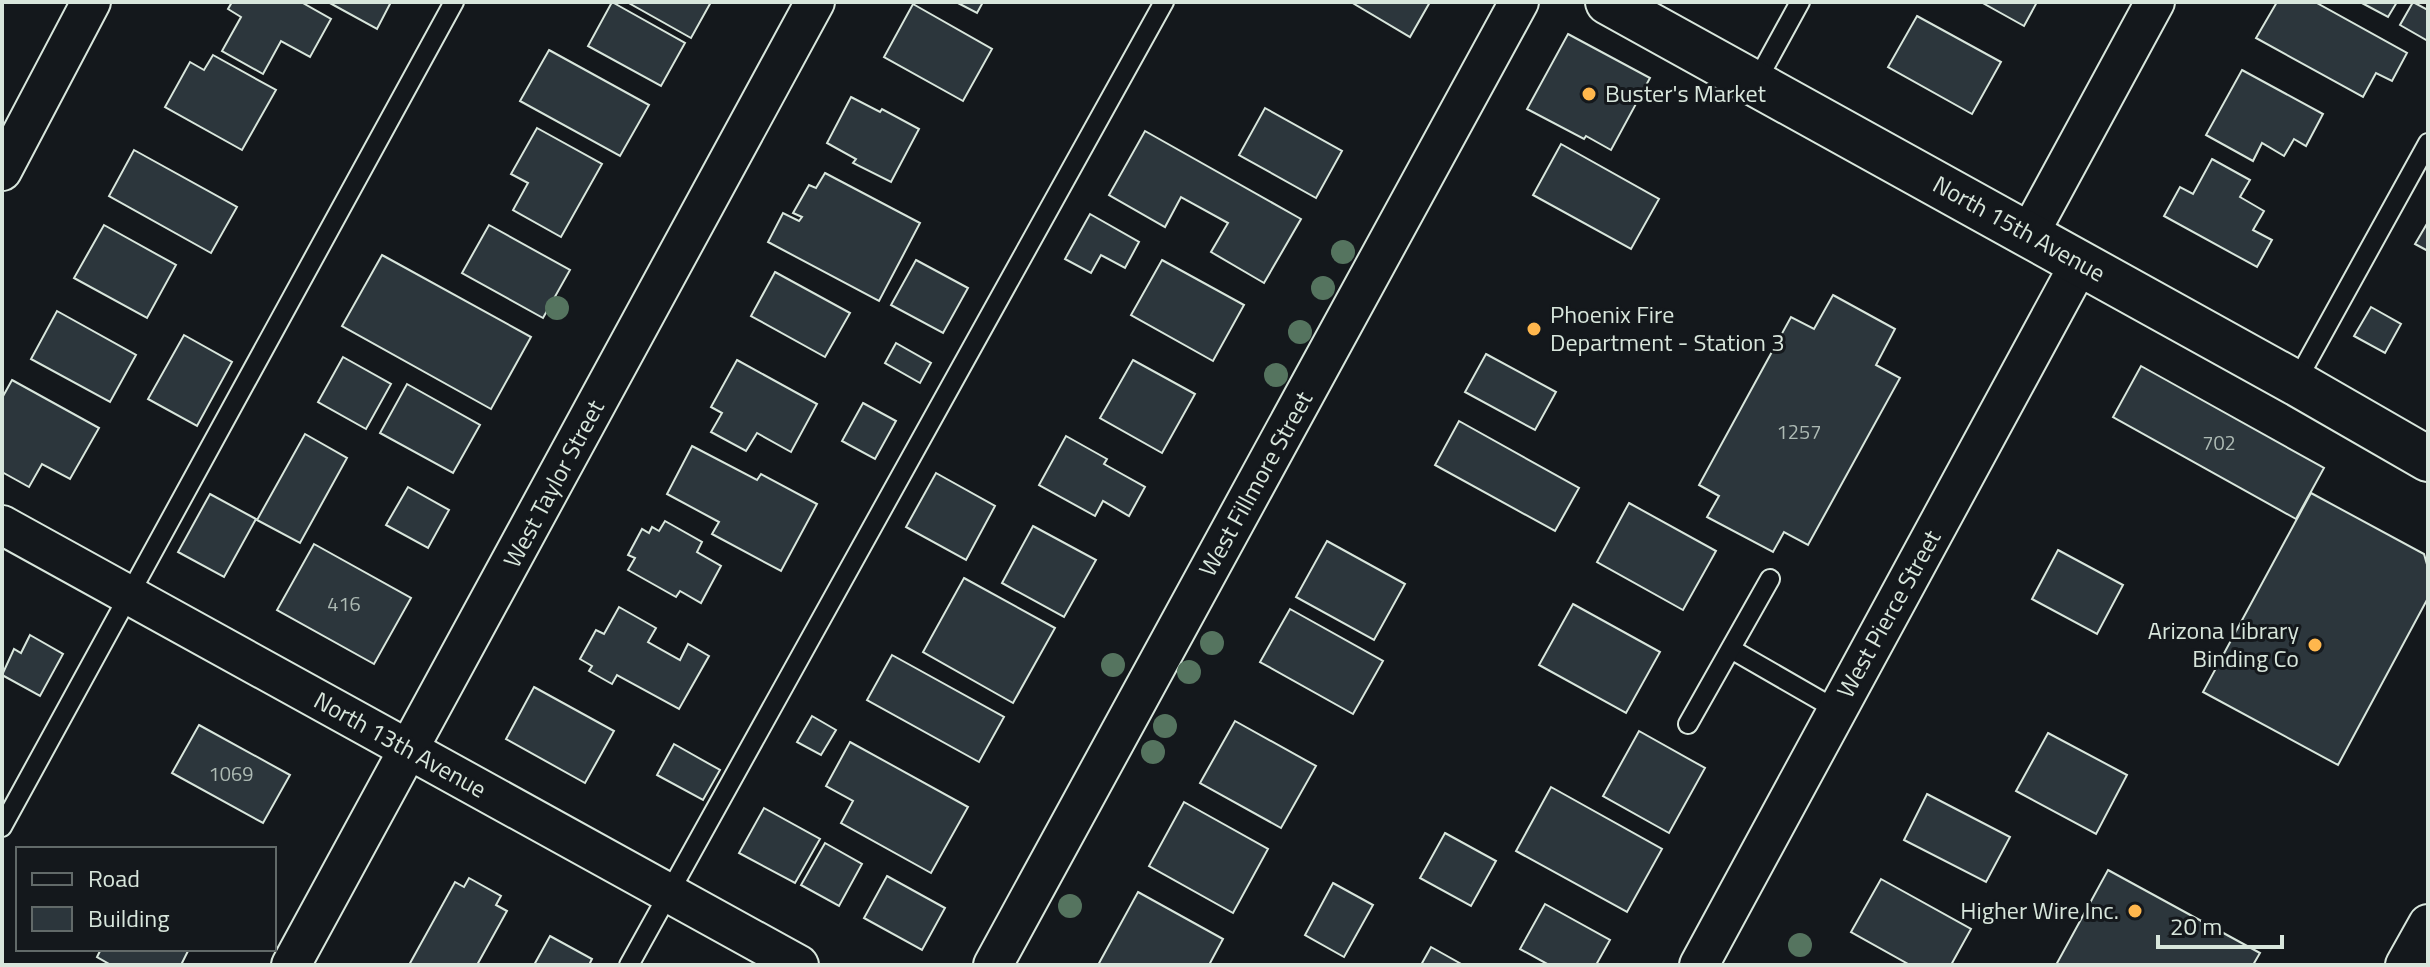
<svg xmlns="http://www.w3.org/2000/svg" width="2430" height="967" font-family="'Titillium Web',sans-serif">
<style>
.building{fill:#2c363c;stroke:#d8e6dc;stroke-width:2}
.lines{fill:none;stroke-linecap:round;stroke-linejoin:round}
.service-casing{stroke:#d8e6dc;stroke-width:22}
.minor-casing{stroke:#d8e6dc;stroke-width:42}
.tertiary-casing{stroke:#d8e6dc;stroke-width:48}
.service{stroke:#14181c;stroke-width:18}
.minor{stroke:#14181c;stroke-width:38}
.tertiary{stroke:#14181c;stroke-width:44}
.tree{fill:#55745f}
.poi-dot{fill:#ffb74d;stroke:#14181c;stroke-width:3}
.labels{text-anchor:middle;stroke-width:6;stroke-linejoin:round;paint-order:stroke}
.number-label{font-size:20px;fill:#adbab4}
.poi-label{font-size:24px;fill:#d8e6dc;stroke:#14181c;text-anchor:start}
.street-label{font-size:24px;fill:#d8e6dc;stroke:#14181c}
</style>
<rect width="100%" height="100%" fill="#14181c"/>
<!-- building -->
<g class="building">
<polygon points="232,2 301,2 331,19 310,57 281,41 263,74 222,51 241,17 228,9"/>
<polygon points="328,2 391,2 377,29"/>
<polygon points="612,2 685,43 661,86 588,46"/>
<polygon points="627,2 711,2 691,38"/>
<polygon points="956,2 983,2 977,13"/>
<polygon points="1351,2 1430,2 1410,37"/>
<polygon points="1981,2 2037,2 2024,26"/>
<polygon points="2277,2 2315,2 2407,53 2392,81 2376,73 2363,97 2256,38"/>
<polygon points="2360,2 2397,2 2388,17"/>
<polygon points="2413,2 2428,10 2428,41 2400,25"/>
<polygon points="913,4 992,49 963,101 884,57"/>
<polygon points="1917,16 2001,62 1972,114 1888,67"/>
<polygon points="1568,34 1650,78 1611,150 1586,136 1584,139 1527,109"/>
<polygon points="549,50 649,105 620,156 520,101"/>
<polygon points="213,55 276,90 242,150 165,107 190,62 204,70"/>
<polygon points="2242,70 2323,114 2306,146 2294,139 2284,156 2262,143 2253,161 2206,135"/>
<polygon points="851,97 880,112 882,109 919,129 891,182 853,163 856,159 827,143"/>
<polygon points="1265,108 1342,151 1316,198 1239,155"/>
<polygon points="537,128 602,164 561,237 513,210 528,183 511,174"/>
<polygon points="1145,131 1301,219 1264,283 1211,252 1228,223 1181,197 1165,227 1109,195"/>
<polygon points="1561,144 1659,199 1631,249 1533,195"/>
<polygon points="134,150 237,207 211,253 109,196"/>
<polygon points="2212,159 2250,180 2240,197 2264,211 2253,230 2272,240 2257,267 2164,216 2180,187 2193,194"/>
<polygon points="825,173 920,223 879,301 768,242 783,213 799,221 802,217 793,213 809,185 816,188"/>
<polygon points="1090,214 1139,242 1125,268 1101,255 1091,273 1065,259"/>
<polygon points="2428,222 2428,251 2415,244"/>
<polygon points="104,225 176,265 147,318 74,278"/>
<polygon points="489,225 570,270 543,318 462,273"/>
<polygon points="382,255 531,337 491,409 342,326"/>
<polygon points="916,260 968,288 943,333 891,305"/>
<polygon points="1162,260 1244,305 1213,361 1131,315"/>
<polygon points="775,272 850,313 825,357 751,316"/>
<polygon points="1833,295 1895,329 1876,365 1900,378 1808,545 1784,532 1773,552 1707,517 1719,496 1699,485 1791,317 1814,329"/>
<polygon points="2371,307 2401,324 2385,353 2354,336"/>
<polygon points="57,311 136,355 110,402 31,359"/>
<polygon points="184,335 232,362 197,426 148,399"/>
<polygon points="896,343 931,363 920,383 885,363"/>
<polygon points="1486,354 1556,392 1535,430 1465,392"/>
<polygon points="343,357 391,384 366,429 318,402"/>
<polygon points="737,360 817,404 791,452 757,433 746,451 711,432 722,413 711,407"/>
<polygon points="1133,360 1195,394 1162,453 1100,418"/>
<polygon points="2141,366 2324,468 2296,519 2113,417"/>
<polygon points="12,380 99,428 70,479 42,464 29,487 2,472 2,398"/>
<polygon points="407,384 480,425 453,473 380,433"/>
<polygon points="863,403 896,421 875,459 842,441"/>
<polygon points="1459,421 1579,488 1555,531 1435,465"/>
<polygon points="305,434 347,458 300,543 257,520"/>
<polygon points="1066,436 1107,459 1104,464 1145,487 1129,516 1103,501 1095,516 1039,485"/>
<polygon points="692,446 757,480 761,474 817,504 781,571 712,534 719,522 667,494"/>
<polygon points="936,473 995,506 966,560 906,527"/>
<polygon points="408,487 449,510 428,548 386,525"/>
<polygon points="2311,493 2424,554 2428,568 2428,598 2338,765 2203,692"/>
<polygon points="210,494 256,519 224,577 178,552"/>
<polygon points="1629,503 1716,551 1683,610 1597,562"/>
<polygon points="665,521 702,542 697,552 721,566 701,603 680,591 676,597 628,570 635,558 628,555 642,529 649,533 652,527 659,531"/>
<polygon points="1033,526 1096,560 1064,617 1002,583"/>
<polygon points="1327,541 1405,584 1374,640 1296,597"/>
<polygon points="314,544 411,598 374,664 277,610"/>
<polygon points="2058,550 2123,585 2097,634 2032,599"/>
<polygon points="964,578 1055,628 1013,703 923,652"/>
<polygon points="1573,604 1660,652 1626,713 1539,665"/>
<polygon points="619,607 656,628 648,642 680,660 688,644 709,656 679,709 617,675 612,684 589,671 592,666 580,659 596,630 604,634"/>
<polygon points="1290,609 1383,661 1353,714 1260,662"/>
<polygon points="30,635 63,654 40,696 2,675 14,649 21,653"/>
<polygon points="892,655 1004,717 979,762 867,700"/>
<polygon points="534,687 614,731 585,783 506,739"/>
<polygon points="812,716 836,730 821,755 797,742"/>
<polygon points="1235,721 1316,766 1281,828 1200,783"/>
<polygon points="199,725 290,775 263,823 172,773"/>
<polygon points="1639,731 1705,768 1669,833 1603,796"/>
<polygon points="2048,733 2127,775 2096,834 2016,791"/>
<polygon points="850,742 968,807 931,873 841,823 853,801 826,786"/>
<polygon points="674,744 720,770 703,800 657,775"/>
<polygon points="1551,787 1662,849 1627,912 1516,851"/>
<polygon points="1927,794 2010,837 1986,882 1904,840"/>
<polygon points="1184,802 1268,849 1233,913 1149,866"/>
<polygon points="764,808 820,839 795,883 739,853"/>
<polygon points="1445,833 1496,861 1471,906 1420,878"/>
<polygon points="825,843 862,864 839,906 801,885"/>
<polygon points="2108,870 2260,953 2253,965 2056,965"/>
<polygon points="887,876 945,908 922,950 864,918"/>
<polygon points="469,878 501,896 496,905 507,911 477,965 409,965 455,882 464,887"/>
<polygon points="1881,879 1971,929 1951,965 1910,965 1851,932"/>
<polygon points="1333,883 1373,905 1344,957 1305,935"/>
<polygon points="1138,892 1223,939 1209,965 1098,965"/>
<polygon points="1545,904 1610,940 1596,965 1549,965 1520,949"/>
<polygon points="550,936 592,959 589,965 534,965"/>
<polygon points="1431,947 1463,965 1421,965"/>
<polygon points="101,949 189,949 181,965 111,965 97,957"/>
</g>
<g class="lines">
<!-- service casing -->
<g class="service-casing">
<g id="service">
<polyline points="1755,84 1800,2"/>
<polyline points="2296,382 2428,143"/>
<polyline points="1731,649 1837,710"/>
<polyline points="1688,724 1770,579"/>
<polyline points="2,827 454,2"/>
<polyline points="629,965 1164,2"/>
</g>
</g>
<!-- minor casing -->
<g class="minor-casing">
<g id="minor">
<polyline points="2,171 91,2"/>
<polyline points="2029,234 2155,2"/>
<polyline points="2,525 799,965"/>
<polyline points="291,965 815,2"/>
<polyline points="993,965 1519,2"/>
<polyline points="1699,965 2080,263"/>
<polyline points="2405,965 2428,924"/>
</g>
</g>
<!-- tertiary casing -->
<g class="tertiary-casing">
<polyline id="tertiary" points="1608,2 2296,383 2428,459"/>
</g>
<!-- service -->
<use href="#service" class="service"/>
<!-- minor -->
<use href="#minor" class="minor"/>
<!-- tertiary -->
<use href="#tertiary" class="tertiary"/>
</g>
<!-- trees -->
<g class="tree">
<circle cx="1343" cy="252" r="12"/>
<circle cx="1323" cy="288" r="12"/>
<circle cx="557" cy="308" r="12"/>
<circle cx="1300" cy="332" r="12"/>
<circle cx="1276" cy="375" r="12"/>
<circle cx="1212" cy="643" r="12"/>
<circle cx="1113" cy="665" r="12"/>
<circle cx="1189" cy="672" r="12"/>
<circle cx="1165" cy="726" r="12"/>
<circle cx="1153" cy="752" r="12"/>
<circle cx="1070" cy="906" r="12"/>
<circle cx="1800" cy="945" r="12"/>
</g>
<!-- markers -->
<g class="poi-dot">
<circle cx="1589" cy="94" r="8"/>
<circle cx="1534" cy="329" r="8"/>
<circle cx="2315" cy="645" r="8"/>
<circle cx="2135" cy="911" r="8"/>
</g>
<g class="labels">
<!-- number labels -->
<g class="number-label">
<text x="1799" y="439">1257</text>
<text x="2219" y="450">702</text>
<text x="344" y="611">416</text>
<text x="231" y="781">1069</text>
</g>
<!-- poi labels -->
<g class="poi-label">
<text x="1605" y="102">Buster's Market</text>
<text x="1550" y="323">Phoenix Fire<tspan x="1550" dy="28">Department - Station 3</tspan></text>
<text x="2299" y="639" text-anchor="end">Arizona Library<tspan x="2299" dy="28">Binding Co</tspan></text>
<text x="2119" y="919" text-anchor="end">Higher Wire Inc.</text>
</g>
<!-- street labels -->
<g class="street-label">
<text transform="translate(2019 229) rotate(29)" y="8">North 15th Avenue</text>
<text transform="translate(554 484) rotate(-62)" y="8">West Taylor Street</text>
<text transform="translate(1256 484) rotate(-61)" y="8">West Fillmore Street</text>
<text transform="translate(1889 614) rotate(-61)" y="8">West Pierce Street</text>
<text transform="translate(400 745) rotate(29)" y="8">North 13th Avenue</text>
</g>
</g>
<!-- border -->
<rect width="2430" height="967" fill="none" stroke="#d8e6dc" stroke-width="8"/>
<!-- legend -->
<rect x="16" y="847" width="260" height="104" fill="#14181c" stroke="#626a69" stroke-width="2"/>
<rect x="32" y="873" width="40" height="12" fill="#14181c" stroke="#626a69" stroke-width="2"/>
<text x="88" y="887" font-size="24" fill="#d8e6dc">Road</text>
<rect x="32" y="907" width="40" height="24" fill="#2c363c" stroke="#626a69" stroke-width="2"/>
<text x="88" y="927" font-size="24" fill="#d8e6dc">Building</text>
<!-- scale -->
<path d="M2158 935v12h124v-12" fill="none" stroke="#d8e6dc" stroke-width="4"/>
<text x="2170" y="935" font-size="24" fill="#d8e6dc" stroke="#14181c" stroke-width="6" paint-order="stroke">20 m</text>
</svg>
